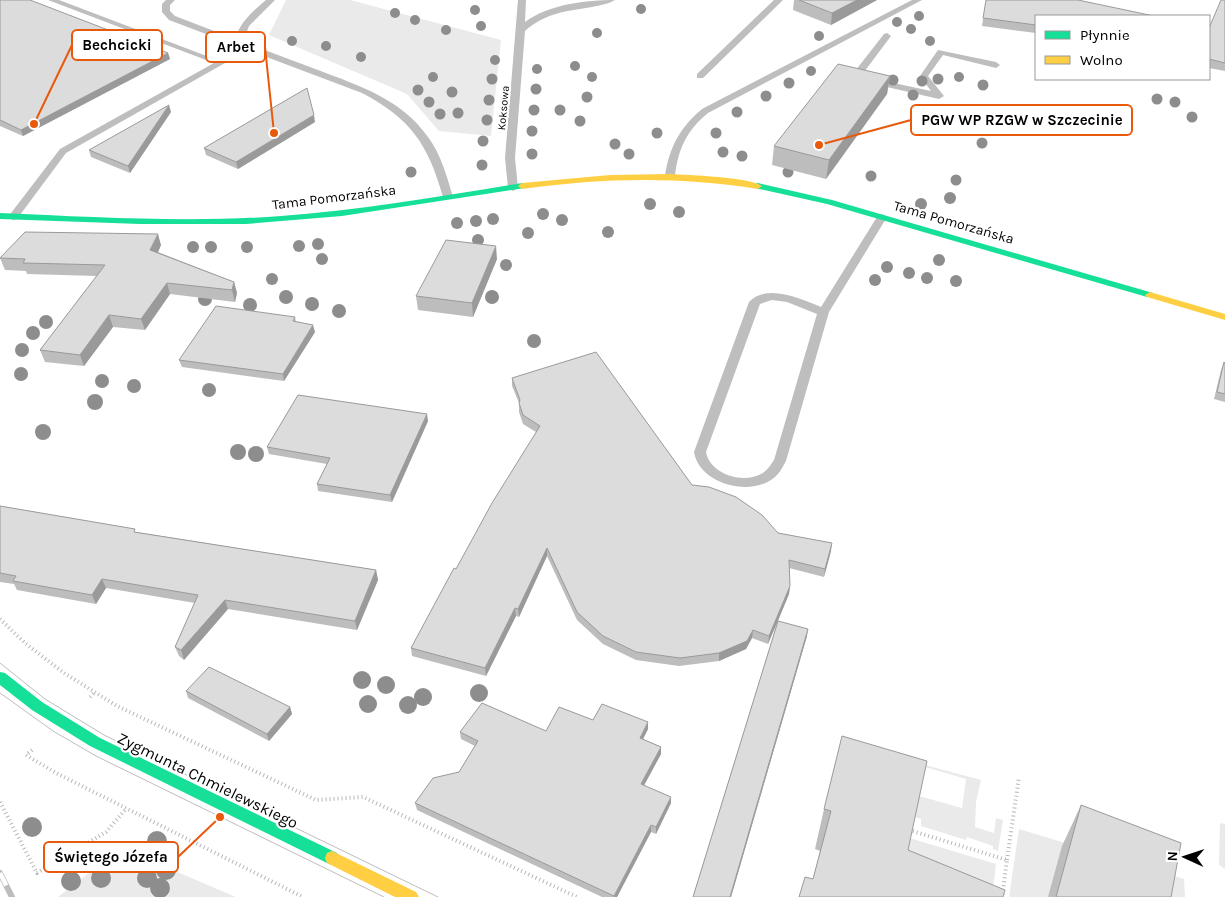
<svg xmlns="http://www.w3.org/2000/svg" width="1225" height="897" font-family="Karla,sans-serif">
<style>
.green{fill:#eaeaea}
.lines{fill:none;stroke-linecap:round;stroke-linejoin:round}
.path{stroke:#b8b8b8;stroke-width:4;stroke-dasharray:1 3;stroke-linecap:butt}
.lane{fill:#bebebe;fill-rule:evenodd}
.fast{fill:#16e098;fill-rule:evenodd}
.slow{fill:#ffcf43;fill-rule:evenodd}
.tram{stroke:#bdbdbd;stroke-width:1}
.rail-casing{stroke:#bdbdbd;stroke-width:6}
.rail{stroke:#fff;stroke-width:4.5;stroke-dasharray:14;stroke-linecap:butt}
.tree{fill:#8d8d8d}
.wall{fill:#bdbdbd}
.shaded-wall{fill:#9a9a9a}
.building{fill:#dcdcdc;stroke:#9a9a9a}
.labels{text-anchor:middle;stroke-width:4.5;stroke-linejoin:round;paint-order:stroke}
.far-street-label{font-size:11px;fill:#000;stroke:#fff}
.street-label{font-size:14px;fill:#000;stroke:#fff}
.near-street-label{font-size:16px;fill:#000;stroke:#fff}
.leader{fill:none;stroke:#e8590c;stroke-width:2}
.callout-dot{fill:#e8590c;stroke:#fff;stroke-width:2}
.callout{fill:#fff;stroke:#e8590c;stroke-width:2}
.callout-label{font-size:15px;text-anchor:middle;font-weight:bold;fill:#000}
</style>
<rect width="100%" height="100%" fill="#fff"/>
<!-- green -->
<g class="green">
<polygon points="286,0 350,0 501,40 491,136 439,131 407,94 269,35"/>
<polygon points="843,743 981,780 976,802 975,827 994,833 996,818 1003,820 998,851 993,849 993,846 967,837 966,840 921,826 921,819 915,817 919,796 962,808 966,779"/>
<polygon points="1220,823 1225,824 1225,869 1219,865"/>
<polygon points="1019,829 1184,879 1185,897 1009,897"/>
<polygon points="906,837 996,864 992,897 900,871"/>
<polygon points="121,848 236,897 58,897"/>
</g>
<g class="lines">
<!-- path -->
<g class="path">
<polyline points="0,619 25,643 64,673 117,706 316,800 363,797 577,897"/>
<polyline points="90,697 94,693"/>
<polyline points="32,750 26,755 58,774 303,897"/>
<polyline points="0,802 37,873 106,832 126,809"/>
<polyline points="909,830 1007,860 1002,897"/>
<polyline points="1007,860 1019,777"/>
</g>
<!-- lane -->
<g class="lane">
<polygon points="48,0 59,0 225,63 66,153 17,219 13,220 8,217 60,149 214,63"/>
<path d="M166,0H175L170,5V11L175,16L235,39C240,22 253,11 266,0H275L249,26L243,42C268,51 293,61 318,70C360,86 401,99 428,137C441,154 447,177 453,197L452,199H444L443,197C428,144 411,119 362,93L169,20L162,12V4Z"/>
<path d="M518,0H526L525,22C549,4 587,0 615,0C609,4 600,5 592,7C567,11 545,13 525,31L515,158L518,188L513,191L508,188L505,158Z"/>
<polygon points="774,0 783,0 703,78 697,78 697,74"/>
<path d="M912,0H922L708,113C687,130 678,149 675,176L673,178H667L665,176C669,148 680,127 702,109Z"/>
<polygon points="887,33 891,36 861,76 931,91 920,76 938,50 996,62 1000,65 996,68 943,55 928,76 944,96 939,99 852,79 852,75 884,34"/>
<path d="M882,214L887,217L829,312L786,461C783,466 780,473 775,477C751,498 699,484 694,452L749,302C767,283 801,299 821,307L877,217ZM772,300L787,302L817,314L774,460C770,466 767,471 761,474C742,484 710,474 706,452L760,304Z"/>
</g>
<!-- fast -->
<g class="fast">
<path d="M522,183L525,184V188L342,216L246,224H140L0,219V213C94,217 187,223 281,216C362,210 442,196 522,183Z"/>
<polygon points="758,183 832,200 1153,293 1155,295 1153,297 1147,297 827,204 755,188 755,184"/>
<polygon points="0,672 5,673 42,702 100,738 337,853 339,858 337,863 332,865 327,863 90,746 32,710 0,685"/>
</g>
<!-- slow -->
<g class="slow">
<path d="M670,174C688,175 750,177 762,186L758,189C679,176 601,178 522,189L518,186L522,183L610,175Z"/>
<polygon points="1150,292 1225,314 1225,320 1147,297 1145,295"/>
<polygon points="332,851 416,892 419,897 395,897 327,863 325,858 327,853"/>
</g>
<!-- tram -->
<g class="tram">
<polyline points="0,663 45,699 104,735 438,897"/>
<polyline points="0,693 53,731 96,756 384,897"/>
</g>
<!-- rail casing -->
<g class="rail-casing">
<polyline id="rail" points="0,873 12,897"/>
</g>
<!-- rail -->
<use href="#rail" class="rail"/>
</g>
<!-- trees -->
<g class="tree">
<circle cx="641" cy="9" r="5"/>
<circle cx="475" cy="10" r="5"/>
<circle cx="395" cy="13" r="5"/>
<circle cx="919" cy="16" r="5"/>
<circle cx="415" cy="20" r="5"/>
<circle cx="897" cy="22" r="5"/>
<circle cx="481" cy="26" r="5"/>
<circle cx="911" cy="29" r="5"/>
<circle cx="446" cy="30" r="5"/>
<circle cx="597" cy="33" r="5"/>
<circle cx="819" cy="36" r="5"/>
<circle cx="292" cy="41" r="5"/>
<circle cx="930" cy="41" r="5"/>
<circle cx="326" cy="46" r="5"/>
<circle cx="361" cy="57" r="5"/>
<circle cx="495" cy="60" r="5"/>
<circle cx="575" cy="66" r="5"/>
<circle cx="537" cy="69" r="5"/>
<circle cx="811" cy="71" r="5"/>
<circle cx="433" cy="77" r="5"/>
<circle cx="592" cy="77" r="5"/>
<circle cx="959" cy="77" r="5"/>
<circle cx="492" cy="79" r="5.5"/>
<circle cx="938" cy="79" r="5.5"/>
<circle cx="893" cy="80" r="5.5"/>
<circle cx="922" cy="81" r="5.5"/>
<circle cx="789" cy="83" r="5.5"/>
<circle cx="983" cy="85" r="5.5"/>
<circle cx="536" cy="89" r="5.5"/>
<circle cx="418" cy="90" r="5.5"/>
<circle cx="452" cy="92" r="5.5"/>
<circle cx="913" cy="95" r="5.5"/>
<circle cx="766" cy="96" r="5.5"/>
<circle cx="587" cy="97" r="5.5"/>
<circle cx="1157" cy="99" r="5.5"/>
<circle cx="489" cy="100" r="5.5"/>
<circle cx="429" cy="102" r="5.5"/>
<circle cx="1175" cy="102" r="5.5"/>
<circle cx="534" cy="110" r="5.5"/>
<circle cx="560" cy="110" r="5.5"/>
<circle cx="737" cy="112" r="5.5"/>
<circle cx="458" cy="113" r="5.5"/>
<circle cx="440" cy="114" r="5.5"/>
<circle cx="1192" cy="117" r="5.5"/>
<circle cx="487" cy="120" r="5.5"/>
<circle cx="580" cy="121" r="5.5"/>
<circle cx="532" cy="131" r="5.5"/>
<circle cx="657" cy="133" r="5.5"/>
<circle cx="716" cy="133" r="5.5"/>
<circle cx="483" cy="141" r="5.5"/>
<circle cx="982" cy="143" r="5.5"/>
<circle cx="615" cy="144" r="5.5"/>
<circle cx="723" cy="152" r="5.5"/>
<circle cx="532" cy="154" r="5.5"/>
<circle cx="629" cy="154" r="5.5"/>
<circle cx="742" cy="156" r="5.5"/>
<circle cx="482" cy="165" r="5.5"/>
<circle cx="411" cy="172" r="5.5"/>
<circle cx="788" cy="172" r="5.5"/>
<circle cx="871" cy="176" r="5.5"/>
<circle cx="956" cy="180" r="5.5"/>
<circle cx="950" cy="198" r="6"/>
<circle cx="650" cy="204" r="6"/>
<circle cx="921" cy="204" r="6"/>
<circle cx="679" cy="212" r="6"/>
<circle cx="543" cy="214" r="6"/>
<circle cx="493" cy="219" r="6"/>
<circle cx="562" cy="220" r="6"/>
<circle cx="476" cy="221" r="6"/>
<circle cx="457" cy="223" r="6"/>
<circle cx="608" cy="232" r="6"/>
<circle cx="528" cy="233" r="6"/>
<circle cx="478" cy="240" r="6"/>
<circle cx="318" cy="244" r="6"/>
<circle cx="299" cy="246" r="6"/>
<circle cx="193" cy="247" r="6"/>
<circle cx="211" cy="247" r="6"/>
<circle cx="247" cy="247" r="6"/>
<circle cx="322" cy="259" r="6"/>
<circle cx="939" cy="260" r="6"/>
<circle cx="506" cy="265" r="6"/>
<circle cx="887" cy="267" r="6"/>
<circle cx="909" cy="273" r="6"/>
<circle cx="927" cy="278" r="6"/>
<circle cx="272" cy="279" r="6"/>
<circle cx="875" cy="280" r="6"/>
<circle cx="956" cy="281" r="6"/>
<circle cx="286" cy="297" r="7"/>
<circle cx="492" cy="297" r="7"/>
<circle cx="205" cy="299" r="7"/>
<circle cx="312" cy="304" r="7"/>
<circle cx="250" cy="305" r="7"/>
<circle cx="339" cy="311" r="7"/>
<circle cx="46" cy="322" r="7"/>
<circle cx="33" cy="333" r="7"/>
<circle cx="534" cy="341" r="7"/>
<circle cx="22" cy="350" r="7"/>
<circle cx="21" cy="374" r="7"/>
<circle cx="102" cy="381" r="7"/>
<circle cx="134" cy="386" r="7"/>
<circle cx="209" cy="390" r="7"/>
<circle cx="95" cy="402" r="8"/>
<circle cx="43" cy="432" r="8"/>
<circle cx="238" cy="452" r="8"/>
<circle cx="256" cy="454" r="8"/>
<circle cx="362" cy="680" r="9"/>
<circle cx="386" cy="685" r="9"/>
<circle cx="479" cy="693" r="9"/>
<circle cx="423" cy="697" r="9"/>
<circle cx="368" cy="704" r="9"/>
<circle cx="408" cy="705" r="9"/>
<circle cx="32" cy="827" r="10"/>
<circle cx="157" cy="841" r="10"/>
<circle cx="166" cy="870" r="10"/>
<circle cx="101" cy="878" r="10"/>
<circle cx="147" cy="878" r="10"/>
<circle cx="71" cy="881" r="10"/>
<circle cx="160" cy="888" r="10"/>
</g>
<!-- wall -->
<g class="wall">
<polygon points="0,0 168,53 170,59 23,136 0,126"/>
<polygon points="794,0 877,0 831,25 793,10"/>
<polygon points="986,0 1036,16 1036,33 982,26"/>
<polygon points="1225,0 1225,71 1209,68 1209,28"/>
<polygon points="890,76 887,94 826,179 772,165 774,146"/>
<polygon points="171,112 130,173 91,157 89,150"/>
<polygon points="315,122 238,169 206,155 204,148"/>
<polygon points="161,245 158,252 234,282 237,293 235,302 170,294 145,330 113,327 84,366 45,362 40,350 97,276 27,274 26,271 5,270 0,258"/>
<polygon points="497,259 473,317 418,310 416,296"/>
<polygon points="295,317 296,322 315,332 284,381 182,367 179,360"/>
<polygon points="1224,362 1225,363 1225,402 1214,399 1221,370"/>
<polygon points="512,378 692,485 778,533 831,551 824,577 789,568 790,586 789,594 778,621 807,636 731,897 693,897 778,621 768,644 752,638 746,649 719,661 679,666 636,660 603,644 577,620 547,556 519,617 516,616 486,676 412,656 411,648 536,432 523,424 519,412 519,403 512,386"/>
<polygon points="428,421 392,502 318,491 317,484 327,464 269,454 267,447"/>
<polygon points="0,506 136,532 376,570 378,580 357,630 228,609 184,660 179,656 175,647 195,603 106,588 96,604 17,590 14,584 0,582"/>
<polygon points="186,691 290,707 292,714 269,741 188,698"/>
<polygon points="593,720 648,722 648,729 643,739 661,747 661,754 644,785 671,803 656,834 651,832 617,897 602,897 417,810 415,803 459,772 475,746 461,739 460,732 546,731"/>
<polygon points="927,761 813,879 820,851 815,849 824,809"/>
<polygon points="1081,805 1171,897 1048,897 1062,846"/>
</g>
<!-- shaded-wall -->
<g class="shaded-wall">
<polygon points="857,0 877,0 831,25 832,13"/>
<polygon points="168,53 170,59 23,136 21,130"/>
<polygon points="890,76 887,94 826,179 829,160"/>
<polygon points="169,105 171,112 130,173 128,166"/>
<polygon points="314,115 315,122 238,169 236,162"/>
<polygon points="158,234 161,245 154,261 150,250"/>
<polygon points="496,246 497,259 473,317 472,303"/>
<polygon points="234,282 237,293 235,302 232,290"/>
<polygon points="167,283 170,294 145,330 141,319"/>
<polygon points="109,315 113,327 84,366 80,355"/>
<polygon points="313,325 315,332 284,381 283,374"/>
<polygon points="427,414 428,421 392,502 390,495"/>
<polygon points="832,543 831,551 824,577 825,569"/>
<polygon points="547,548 547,556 519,617 518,609"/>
<polygon points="376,570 378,580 357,630 355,621"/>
<polygon points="102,579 106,588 96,604 92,595"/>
<polygon points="790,586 789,594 768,644 769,636"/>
<polygon points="225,600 228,609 184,660 181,650"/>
<polygon points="515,608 516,616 486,676 485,668"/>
<polygon points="808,629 807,636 731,897 730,897"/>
<polygon points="753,630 752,638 746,649 719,661 719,653"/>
<polygon points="290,707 292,714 269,741 267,734"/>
<polygon points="648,722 648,729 640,745 640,738"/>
<polygon points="661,747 661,754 641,791 641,784"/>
<polygon points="671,797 671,803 656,834 656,827"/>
<polygon points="651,825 651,832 617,897 614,897"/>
</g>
<!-- building -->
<g class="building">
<polygon points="0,0 30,0 168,53 21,130 0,120"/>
<polygon points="799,0 857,0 832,13"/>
<polygon points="986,0 1078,0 1154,16 1036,16 1036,25 983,18"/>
<polygon points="1221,0 1225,0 1225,63 1209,59 1209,28"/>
<polygon points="838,64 890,76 829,160 774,146"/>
<polygon points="307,88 314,115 236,162 204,148"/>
<polygon points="169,105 128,166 89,150"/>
<polygon points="25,232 158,234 150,250 234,282 232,290 167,283 141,319 109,315 80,355 40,350 105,265 23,263 25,259 0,258"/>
<polygon points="446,240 496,246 472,303 416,296"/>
<polygon points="216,306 295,317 293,321 313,325 283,374 179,360"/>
<polygon points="596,352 692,485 709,487 736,497 762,515 778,533 832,543 825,569 789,560 790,586 769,636 753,630 747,641 719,653 680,658 636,652 603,636 577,612 547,548 518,609 515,608 485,668 411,648 454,568 456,569 492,503 540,426 523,415 519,403 520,400 512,378"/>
<polygon points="1224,362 1225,363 1225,394 1217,392"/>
<polygon points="298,395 427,414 390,495 317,484 330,458 267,447"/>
<polygon points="0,506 135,529 134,532 376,570 355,621 225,600 181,650 175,647 198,595 102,579 92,595 13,581 16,576 0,573"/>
<polygon points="778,621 808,629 730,897 693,897"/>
<polygon points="209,667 290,707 267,734 186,691"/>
<polygon points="482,703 546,731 559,707 593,720 602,704 648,722 640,738 661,747 641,784 671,797 656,827 651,825 614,896 415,803 433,778 459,772 478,741 460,732"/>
<polygon points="842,736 927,761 908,850 1005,890 1003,897 799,897 805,877 813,879 831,811 824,809"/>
<polygon points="1081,805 1181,843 1171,897 1056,897"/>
</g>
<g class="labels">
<!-- far-street labels -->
<g class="far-street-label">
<text transform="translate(503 108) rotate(-85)" y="4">Koksowa</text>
</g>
<!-- street labels -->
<g class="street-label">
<text transform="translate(334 197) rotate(-7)" y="5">Tama Pomorzańska</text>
<text transform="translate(954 222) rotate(16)" y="5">Tama Pomorzańska</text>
</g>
<!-- near-street labels -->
<g class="near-street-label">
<text transform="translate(208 780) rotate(26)" y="6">Zygmunta Chmielewskiego</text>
</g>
</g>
<!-- callouts -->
<path class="leader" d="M34 124L72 45M274 133L265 47M819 145L911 120M220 817L178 857"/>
<g class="callout-dot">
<circle cx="34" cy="124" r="5"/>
<circle cx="274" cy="133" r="5"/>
<circle cx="819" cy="145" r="5"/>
<circle cx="220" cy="817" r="5"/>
</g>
<g class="callout">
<rect x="72" y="30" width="90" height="30" rx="5"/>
<rect x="206" y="32" width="59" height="30" rx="5"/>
<rect x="911" y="105" width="221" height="30" rx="5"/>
<rect x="44" y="842" width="134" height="30" rx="5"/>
</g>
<g class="callout-label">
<text x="117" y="50">Bechcicki</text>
<text x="236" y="52">Arbet</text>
<text x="1022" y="125">PGW WP RZGW w Szczecinie</text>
<text x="111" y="862">Świętego Józefa</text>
</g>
<!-- legend -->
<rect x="1035" y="15" width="175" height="65" fill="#ffffff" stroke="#999999"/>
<rect x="1045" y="31" width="25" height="8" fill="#16e098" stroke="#999999"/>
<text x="1080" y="40" font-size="15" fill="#000000">Płynnie</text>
<rect x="1045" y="56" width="25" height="8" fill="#ffcf43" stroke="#999999"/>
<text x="1080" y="65" font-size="15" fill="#000000">Wolno</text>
<!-- north arrow -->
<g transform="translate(1185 857) rotate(273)" stroke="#ffffff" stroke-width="4" paint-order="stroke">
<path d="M0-4L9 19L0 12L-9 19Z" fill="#000000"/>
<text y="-8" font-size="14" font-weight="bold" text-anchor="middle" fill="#000000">N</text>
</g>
</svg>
